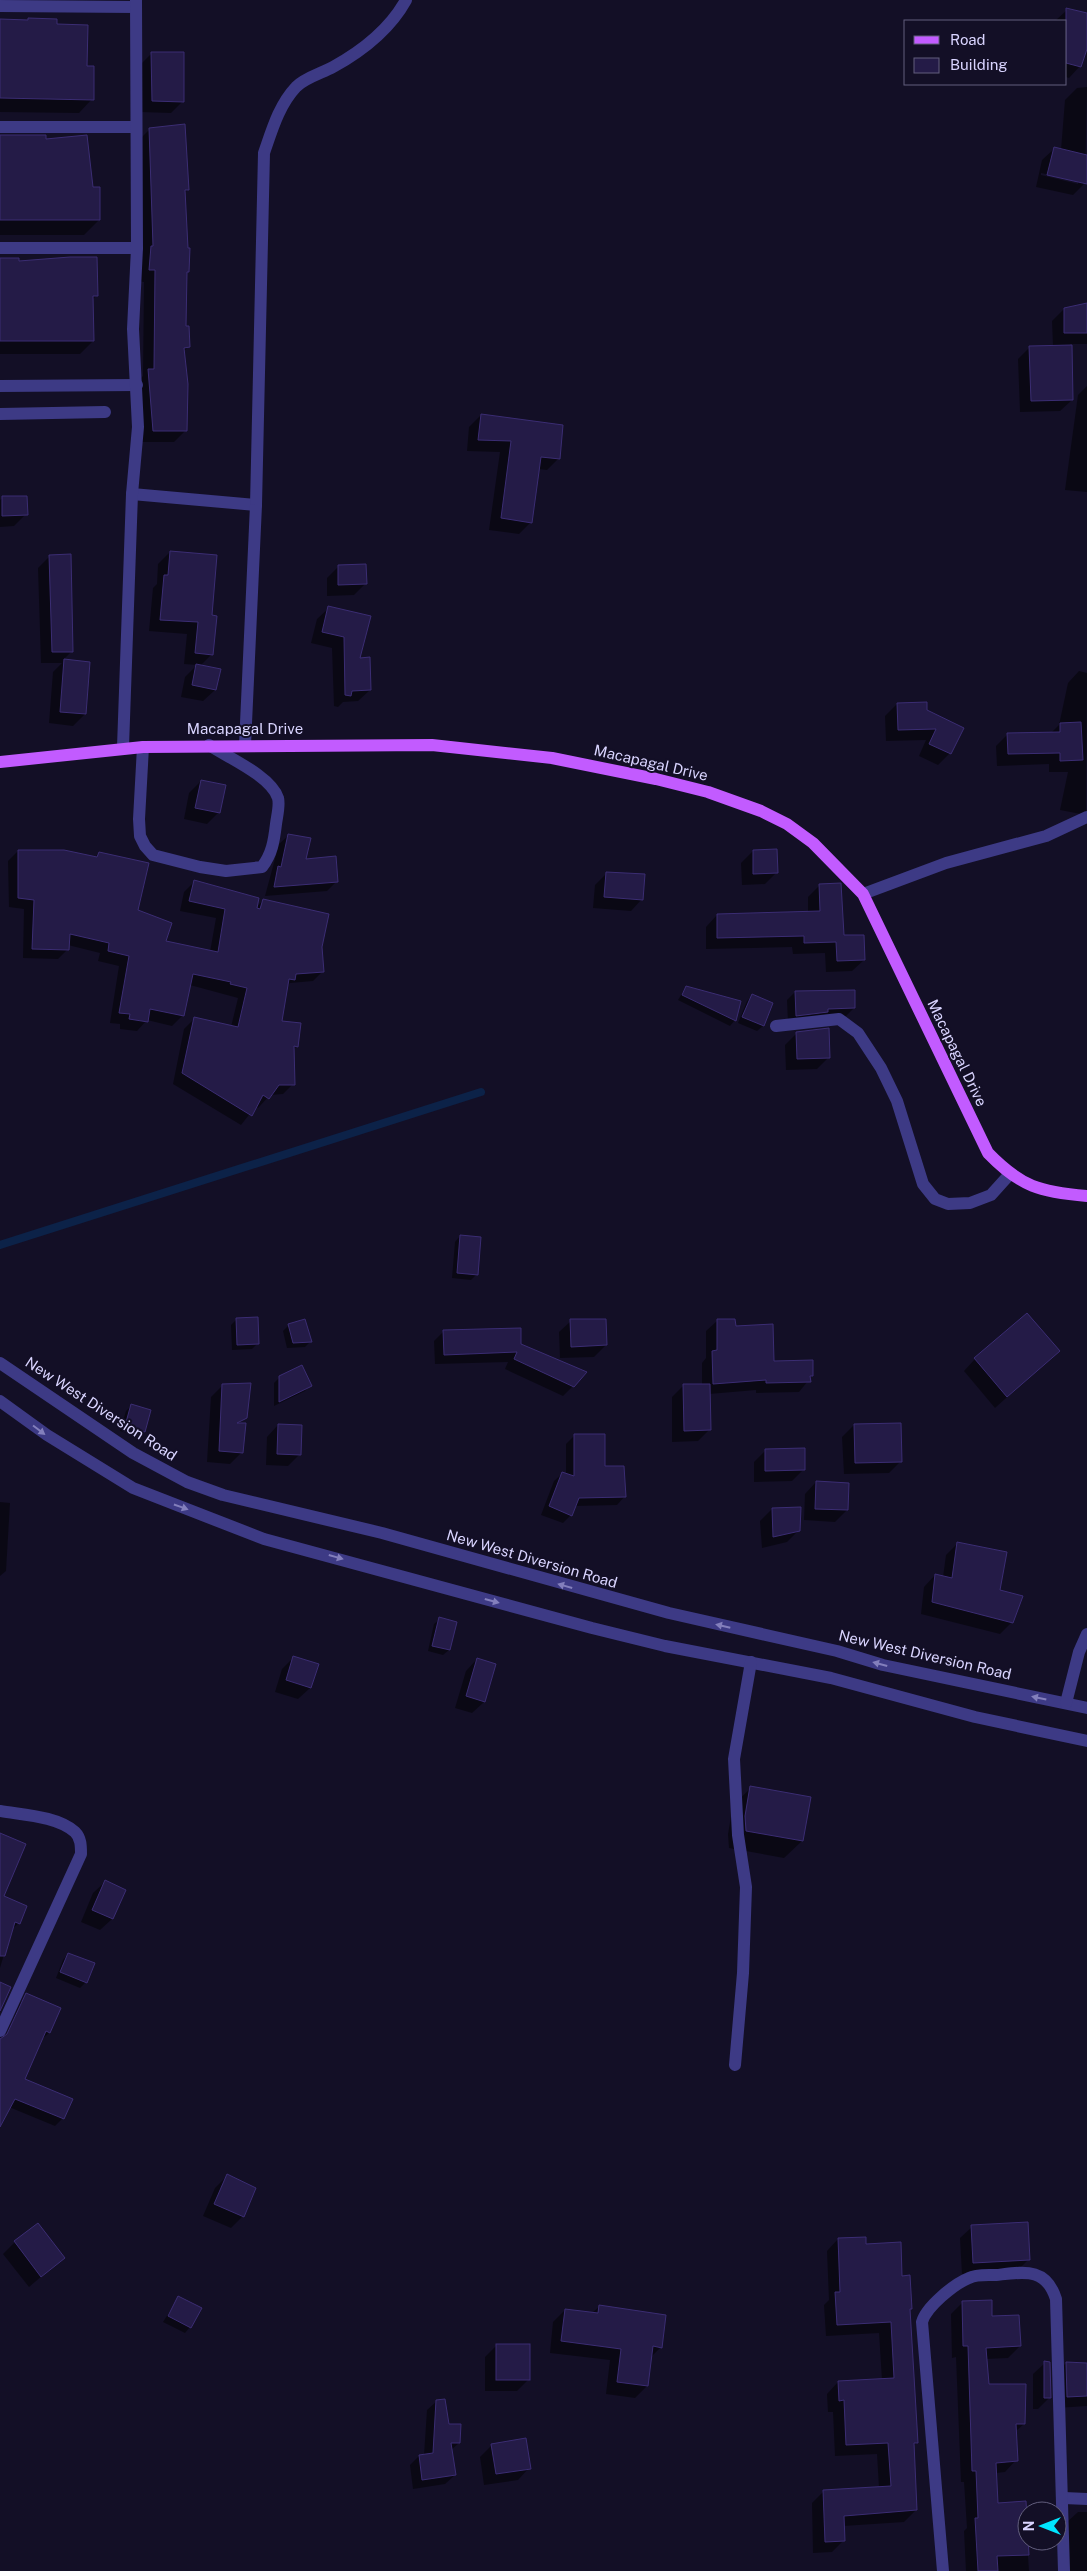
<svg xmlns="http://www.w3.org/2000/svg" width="1087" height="2571" font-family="'Public Sans',sans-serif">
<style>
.shadow{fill:#0007;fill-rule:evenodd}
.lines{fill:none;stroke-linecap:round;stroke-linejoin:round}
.stream{stroke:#0c2248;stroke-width:8}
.building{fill:#241b47;stroke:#3b2d73}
.minor{stroke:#3d3a85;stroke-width:12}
.major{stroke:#c25bff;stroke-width:12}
.oneway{fill:#837fbc}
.labels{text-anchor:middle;stroke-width:4;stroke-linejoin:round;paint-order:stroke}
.street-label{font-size:15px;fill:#d9d4ff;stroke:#130f26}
</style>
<rect width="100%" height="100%" fill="#130f26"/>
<!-- shadow -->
<g class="shadow">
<polygon points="1067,10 1087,14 1087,41 1080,66 1069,78 1066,77 1066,21 1055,21"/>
<polygon points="0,20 56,20 56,25 86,67 92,99 79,113 0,112"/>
<polygon points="151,54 183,101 171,113 140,112 140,65"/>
<path d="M1087,87L1085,183L1073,195L1036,187L1042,160L1054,149L1061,150L1065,100L1077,88ZM1041,173L1078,181V184L1041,175Z"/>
<polygon points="150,129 188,190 184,193 188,271 185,274 184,328 188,347 183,352 186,430 174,442 142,442 137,382 143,376 144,282 138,281 138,141"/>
<polygon points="0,136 45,140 92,188 99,220 84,235 0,235"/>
<polygon points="0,259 18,262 97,295 92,300 93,341 80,354 0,354"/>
<polygon points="1087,308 1087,344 1070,344 1072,400 1060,411 1020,412 1018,359 1030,347 1053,346 1052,321 1064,309"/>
<polygon points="1087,386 1087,492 1065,490 1078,395"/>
<polygon points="481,415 559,458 547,470 538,469 531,522 519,534 489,530 500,452 467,451 469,427"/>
<polygon points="3,498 26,514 14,526 0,527 0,500"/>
<polygon points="170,552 210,616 212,654 200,666 215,690 203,701 181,697 185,677 197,665 184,664 187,634 149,631 153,588 157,584 158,564"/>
<polygon points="50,556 72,651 63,660 89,663 85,714 73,726 49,723 53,672 62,663 41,663 38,568"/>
<polygon points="339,566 366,583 354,595 327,596 327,578"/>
<polygon points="329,608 359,659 370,690 358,701 343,702 338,707 334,706 332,648 311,643 317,619"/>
<polygon points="1079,671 1087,673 1086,815 1060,810 1068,772 1049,772 1049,764 997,766 996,746 1008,734 1051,733 1059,725 1068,683"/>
<polygon points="897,704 926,711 950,753 938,765 919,756 926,740 886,741 885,716"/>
<polygon points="201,781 219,812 207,824 184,819 189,793"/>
<polygon points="289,835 305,860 336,882 327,891 265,896 279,844"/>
<polygon points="18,851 94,858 99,853 137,911 164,942 210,952 216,918 180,911 184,892 194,882 256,908 263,900 320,947 323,971 313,981 290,983 286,988 281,1022 297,1046 293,1050 293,1084 283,1094 270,1095 258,1108 256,1106 241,1125 173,1084 184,1029 194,1019 231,1027 238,998 190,985 182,1016 172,1026 147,1020 137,1031 120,1029 120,1024 110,1023 119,966 98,961 100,953 68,945 68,949 58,959 23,958 24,909 9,907 8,861"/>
<polygon points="753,851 777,872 765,884 742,885 741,863"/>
<polygon points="607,873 642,899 631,911 593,908 595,885"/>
<polygon points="820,885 843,937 864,960 852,971 826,972 825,953 793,954 792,947 706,949 706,927 717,915 808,912 808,897"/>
<polygon points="686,987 735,1020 730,1026 678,1000"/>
<polygon points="795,992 854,1008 846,1016 822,1017 788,1023 787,1000"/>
<polygon points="752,996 772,1004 763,1026 757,1031 738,1023 747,1001"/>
<polygon points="797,1033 829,1057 817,1069 786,1070 785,1045"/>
<polygon points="460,1236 477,1274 471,1280 452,1278 455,1242"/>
<polygon points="237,1319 258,1343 252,1349 232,1350 231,1325"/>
<polygon points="305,1321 310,1342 305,1347 287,1348 283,1331 288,1326"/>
<polygon points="571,1321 606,1345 594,1357 560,1358 559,1332"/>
<polygon points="717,1321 734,1327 773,1363 812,1376 799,1392 756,1393 756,1390 709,1394 710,1429 698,1441 672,1442 672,1397 683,1386 702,1385 702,1363 706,1358 706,1331"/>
<polygon points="444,1331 520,1345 573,1386 563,1396 505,1369 508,1362 435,1364 434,1341"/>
<polygon points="1058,1351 995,1408 964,1371 975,1359"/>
<polygon points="280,1377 310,1385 305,1391 274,1406 274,1383"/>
<polygon points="223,1385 245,1417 239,1424 241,1453 230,1464 207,1462 211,1397"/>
<polygon points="132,1405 143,1431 138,1436 120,1431 126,1411"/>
<polygon points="278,1425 300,1454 288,1466 266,1465 267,1437"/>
<polygon points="854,1425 901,1461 889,1473 844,1474 842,1437"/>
<polygon points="575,1435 604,1467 625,1496 617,1505 575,1506 571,1515 563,1523 541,1515 554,1481 563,1473 566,1474 566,1444"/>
<polygon points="765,1451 804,1469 792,1481 754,1482 754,1462"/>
<polygon points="816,1482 847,1510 835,1522 804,1520 805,1494"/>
<polygon points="0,1502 10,1503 6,1571 0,1576"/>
<polygon points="772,1509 799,1530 787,1542 762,1548 760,1521"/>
<polygon points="958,1543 1012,1622 1000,1634 921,1614 924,1587 935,1575 943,1577 946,1555"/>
<polygon points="440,1619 449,1650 443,1655 428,1651 434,1624"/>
<polygon points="293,1658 317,1665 310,1688 298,1699 275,1692 282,1669"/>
<polygon points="477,1659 495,1665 484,1702 472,1713 455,1708 466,1671"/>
<polygon points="751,1788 802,1841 784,1858 729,1848 728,1834 733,1805"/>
<polygon points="105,1882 125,1890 112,1919 100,1930 81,1922 93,1893"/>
<polygon points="0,1910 19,1923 11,1930 0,1968"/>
<polygon points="68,1954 86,1982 80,1988 56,1978 63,1960"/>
<polygon points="28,1995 49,2033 41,2040 24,2079 63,2118 55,2126 9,2107 0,2125 0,2051 20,2003"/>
<polygon points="227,2176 255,2188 243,2216 231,2228 203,2216 215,2188"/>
<polygon points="972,2227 1029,2259 1017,2271 962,2274 960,2238"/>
<polygon points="838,2239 865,2245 901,2277 911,2309 908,2311 917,2443 913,2446 916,2510 904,2522 843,2526 844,2540 832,2552 813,2553 812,2503 823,2492 879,2488 877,2454 835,2456 833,2412 828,2412 827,2394 838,2382 882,2380 879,2333 826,2336 824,2305 829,2300 827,2251"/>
<polygon points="15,2242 63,2258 29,2287 3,2254"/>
<polygon points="179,2297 190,2327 185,2333 163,2322"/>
<polygon points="963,2302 991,2317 1020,2346 1008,2358 986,2359 987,2386 1024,2424 1015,2432 1016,2460 1005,2472 996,2473 997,2505 1027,2541 1029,2571 966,2571 964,2531 967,2528 964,2482 961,2482 956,2357 952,2358 951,2314"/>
<polygon points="600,2306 661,2347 651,2357 647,2386 635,2398 606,2394 610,2360 550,2353 553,2322 565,2310 592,2313"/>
<polygon points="496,2346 529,2379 517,2391 485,2391 485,2357"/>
<polygon points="1045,2363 1050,2397 1038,2409 1033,2409 1033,2374"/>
<polygon points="1066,2363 1087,2364 1087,2406 1056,2408 1055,2375"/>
<polygon points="437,2401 459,2443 451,2450 455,2475 445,2484 413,2489 410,2465 419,2456 424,2455 427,2410"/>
<polygon points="492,2445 529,2468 518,2480 484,2485 480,2457"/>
<polygon points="1078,2512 1087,2512 1087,2571 1066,2571 1066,2523"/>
</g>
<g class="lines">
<!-- stream -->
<polyline class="stream" points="0,1245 481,1092"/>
</g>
<!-- building -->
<g class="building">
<polygon points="1066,8 1087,13 1087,49 1081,67 1066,63"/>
<polygon points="28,18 57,19 57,24 88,25 87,66 94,66 94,100 0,98 0,19 28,20"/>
<polygon points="151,52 184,52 184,102 152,101"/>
<polygon points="185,124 189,190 185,190 188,248 190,248 189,272 187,272 186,326 189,326 190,347 184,348 188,384 187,431 153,431 148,369 154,369 155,270 149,270 151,246 153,246 149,128"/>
<polygon points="0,135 46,135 46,139 87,135 93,187 100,187 100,220 0,220"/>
<polygon points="1054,147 1087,155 1087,184 1047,175"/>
<polygon points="70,257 97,257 98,296 93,296 94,341 0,341 0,258 19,258 19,261"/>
<polygon points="1087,303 1087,333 1064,333 1064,308"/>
<polygon points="1072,345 1073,400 1031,401 1029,346"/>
<polygon points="481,414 563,425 560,459 541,457 532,523 501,518 511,441 478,440"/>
<polygon points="2,496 27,496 28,515 2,516"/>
<polygon points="170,551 217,555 212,615 217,616 213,655 195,653 198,622 160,620 164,575 168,575"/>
<polygon points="71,554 73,652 52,652 49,555"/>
<polygon points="366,564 367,584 338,585 338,565"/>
<polygon points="328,606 371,616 360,658 370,657 371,690 352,691 351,696 345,695 344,637 322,632"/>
<polygon points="64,659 90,662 86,714 60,712"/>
<polygon points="196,664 221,669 216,690 192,685"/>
<polygon points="927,702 927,710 964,728 951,754 929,744 936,729 898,730 897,703"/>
<polygon points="1081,722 1083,760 1060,761 1060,753 1008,754 1007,733 1060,732 1060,723"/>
<polygon points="201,780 226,785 220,813 195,808"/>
<polygon points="288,834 311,838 306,859 336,856 338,882 274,887 278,866 281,867"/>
<polygon points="777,849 778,873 753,874 753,850"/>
<polygon points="18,850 64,850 97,857 99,852 149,863 138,910 172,923 166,941 218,952 225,909 189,901 194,880 259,898 257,908 260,909 263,899 329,914 322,947 324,972 296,974 295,980 289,979 282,1021 301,1023 298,1047 294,1046 295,1085 279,1085 269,1099 263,1095 252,1116 182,1073 194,1017 238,1027 247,988 230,984 231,982 193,974 184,1016 150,1009 148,1022 129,1019 130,1014 119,1013 129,956 108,951 109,943 70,934 69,950 32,949 34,900 18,898"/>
<polygon points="606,872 645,874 643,900 604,897"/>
<polygon points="841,883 844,935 864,935 865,960 837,961 836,942 804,943 804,936 717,938 717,914 820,911 819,884"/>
<polygon points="686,986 741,1001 736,1021 682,995"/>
<polygon points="855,990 855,1008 828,1009 828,1012 796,1016 795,991"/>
<polygon points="752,994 773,1003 764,1026 742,1017"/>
<polygon points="829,1028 830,1058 797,1059 796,1032"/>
<polygon points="460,1235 481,1237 478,1275 457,1273"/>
<polygon points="1027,1313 1060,1351 1007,1397 974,1358"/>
<polygon points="258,1317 259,1344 237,1345 236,1318"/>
<polygon points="305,1319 312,1342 293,1343 288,1324"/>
<polygon points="570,1319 606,1319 607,1345 571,1347"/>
<polygon points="717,1319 735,1319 736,1326 773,1324 774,1361 813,1360 813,1376 810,1376 811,1382 766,1383 766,1380 713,1384 712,1351 717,1350"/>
<polygon points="521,1328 521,1344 587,1372 574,1387 514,1359 517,1352 444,1355 443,1330"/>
<polygon points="302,1365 312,1386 279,1402 279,1376"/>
<polygon points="251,1383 247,1418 237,1423 246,1423 243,1453 219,1451 222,1384"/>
<polygon points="683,1384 710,1384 711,1430 684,1431"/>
<polygon points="131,1404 151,1410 145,1432 125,1426"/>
<polygon points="901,1423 902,1462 855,1463 854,1424"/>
<polygon points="278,1424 302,1425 301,1455 277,1454"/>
<polygon points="574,1434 605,1434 605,1466 624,1466 626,1497 579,1498 572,1516 549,1506 562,1472 574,1476"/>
<polygon points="805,1448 805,1470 765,1471 765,1449"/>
<polygon points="816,1481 849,1483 848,1510 815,1509"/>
<polygon points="801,1507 800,1531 773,1537 772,1508"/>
<polygon points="957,1542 1007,1552 1000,1590 1023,1596 1013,1623 932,1602 935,1574 952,1578"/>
<polygon points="439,1617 457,1622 450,1650 432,1646"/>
<polygon points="293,1656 319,1664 311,1688 286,1680"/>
<polygon points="477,1658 496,1664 485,1702 466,1696"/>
<polygon points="750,1786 811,1797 803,1841 746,1831 745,1816"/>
<polygon points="0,1833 26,1844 4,1896 27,1906 20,1924 15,1922 5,1956 0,1956"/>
<polygon points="105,1880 126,1890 113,1919 92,1910"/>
<polygon points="68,1953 95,1963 87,1983 60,1972"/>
<polygon points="0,1982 11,1987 0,2011"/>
<polygon points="26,1993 61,2008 50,2033 46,2031 25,2079 73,2099 64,2119 15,2099 0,2127 0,2039 7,2034"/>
<polygon points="227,2174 256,2188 244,2217 214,2204"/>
<polygon points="1028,2222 1030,2260 973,2263 971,2225"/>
<polygon points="38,2223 65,2258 41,2277 14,2241"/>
<polygon points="866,2237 866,2244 901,2242 902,2276 910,2275 912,2309 910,2309 918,2443 914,2443 917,2510 844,2516 845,2541 825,2542 823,2490 891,2486 888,2443 846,2445 844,2400 839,2401 838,2381 894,2378 891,2322 837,2325 835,2292 840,2292 838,2238"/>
<polygon points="178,2296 202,2308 191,2328 168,2316"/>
<polygon points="992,2300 992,2316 1019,2315 1021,2346 986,2348 989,2384 1026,2384 1025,2424 1016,2424 1018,2461 996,2463 998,2503 1026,2501 1029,2555 997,2556 998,2571 978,2571 975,2518 978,2518 976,2471 972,2471 968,2346 963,2346 962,2301"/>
<polygon points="599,2305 666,2315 662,2348 653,2346 648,2386 617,2382 621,2349 561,2341 565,2309 598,2313"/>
<rect x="496" y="2344" width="34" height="36"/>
<polygon points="1044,2361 1050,2362 1051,2398 1044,2398"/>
<polygon points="1066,2362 1087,2363 1087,2396 1067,2397"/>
<polygon points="445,2399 449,2424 461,2424 460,2443 451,2443 456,2475 422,2480 419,2455 433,2453 436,2400"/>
<polygon points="526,2438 531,2469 496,2474 491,2444"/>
</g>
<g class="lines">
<!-- minor -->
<g class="minor">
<polyline points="0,6 136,7"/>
<polyline points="0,127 135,127"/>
<polyline points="0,248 137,248"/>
<polyline points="0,386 137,385"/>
<polyline points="0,414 105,412"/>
<polyline points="132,494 256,505"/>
<path d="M245,745L256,505L264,153C272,130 279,105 296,87C304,78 322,73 333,67C362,51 390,29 406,0"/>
<polyline points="123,747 132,494 138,427 133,329 137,248 136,0"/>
<path d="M143,747L139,819L140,836L145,846L153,855L200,867L226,871L262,867C272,854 274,841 276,824C277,816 280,805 278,798C271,776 227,757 209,745"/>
<polyline points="863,894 946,863 1046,836 1087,817"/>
<polyline points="776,1026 839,1019 858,1033 881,1068 897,1101 923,1184 935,1199 948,1204 970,1203 991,1195 1009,1175"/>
<polyline points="0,1363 133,1453 187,1482 223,1495 382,1533 669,1613 837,1651 883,1665 1087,1708"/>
<polyline points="0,1401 47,1435 133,1488 264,1539 592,1628 665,1646 831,1678 975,1717 1087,1741"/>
<polyline points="1066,1703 1079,1652 1087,1634"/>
<path d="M0,1811C23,1815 57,1816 75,1832C81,1838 81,1846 81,1854L0,2031"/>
<polyline points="735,2065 743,1973 746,1887 738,1835 734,1759 751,1662"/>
<polyline points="1064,2498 1087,2499"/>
<path d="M943,2571L922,2322C926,2307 954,2284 969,2278C976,2274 988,2275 996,2275C1024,2272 1046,2267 1056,2299L1064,2571"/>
</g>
<!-- major -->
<path class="major" d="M0,762L143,747L432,745L552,758L656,779L708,792L761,811L787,824L813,843L863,894L988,1153C1021,1187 1040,1192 1087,1196"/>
</g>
<!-- one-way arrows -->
<defs><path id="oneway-solid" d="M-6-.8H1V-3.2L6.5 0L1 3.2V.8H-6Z" transform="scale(1.25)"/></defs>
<g class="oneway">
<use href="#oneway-solid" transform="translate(39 1430) rotate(37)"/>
<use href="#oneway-solid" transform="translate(181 1507) rotate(19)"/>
<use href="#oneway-solid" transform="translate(336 1557) rotate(16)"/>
<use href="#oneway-solid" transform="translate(565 1586) rotate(-164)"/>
<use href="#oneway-solid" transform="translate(492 1601) rotate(15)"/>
<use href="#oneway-solid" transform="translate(723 1626) rotate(-167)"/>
<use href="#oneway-solid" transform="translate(880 1664) rotate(-165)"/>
<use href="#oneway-solid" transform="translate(1039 1698) rotate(-168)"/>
</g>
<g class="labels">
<!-- street labels -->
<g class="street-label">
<text x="245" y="734">Macapagal Drive</text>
<text transform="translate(651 763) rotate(13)" y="5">Macapagal Drive</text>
<text transform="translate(957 1053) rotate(64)" y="5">Macapagal Drive</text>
<text transform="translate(101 1409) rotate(33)" y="5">New West Diversion Road</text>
<text transform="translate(532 1559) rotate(16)" y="5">New West Diversion Road</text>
<text transform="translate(925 1655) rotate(13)" y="5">New West Diversion Road</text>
</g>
</g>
<!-- legend -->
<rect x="904" y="20" width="162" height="65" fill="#130f26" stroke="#625e7d"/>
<rect x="914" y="36" width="25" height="8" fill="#c25bff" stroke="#625e7d"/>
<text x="950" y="45" font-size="15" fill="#d9d4ff">Road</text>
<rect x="914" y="58" width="25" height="15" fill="#241b47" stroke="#625e7d"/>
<text x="950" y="70" font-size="15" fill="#d9d4ff">Building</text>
<!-- north arrow -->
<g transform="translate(1042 2526) rotate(270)"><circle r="24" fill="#130f26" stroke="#625e7d"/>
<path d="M0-4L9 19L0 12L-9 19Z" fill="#00e5ff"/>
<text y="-8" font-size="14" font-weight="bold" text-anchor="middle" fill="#d9d4ff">N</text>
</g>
</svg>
